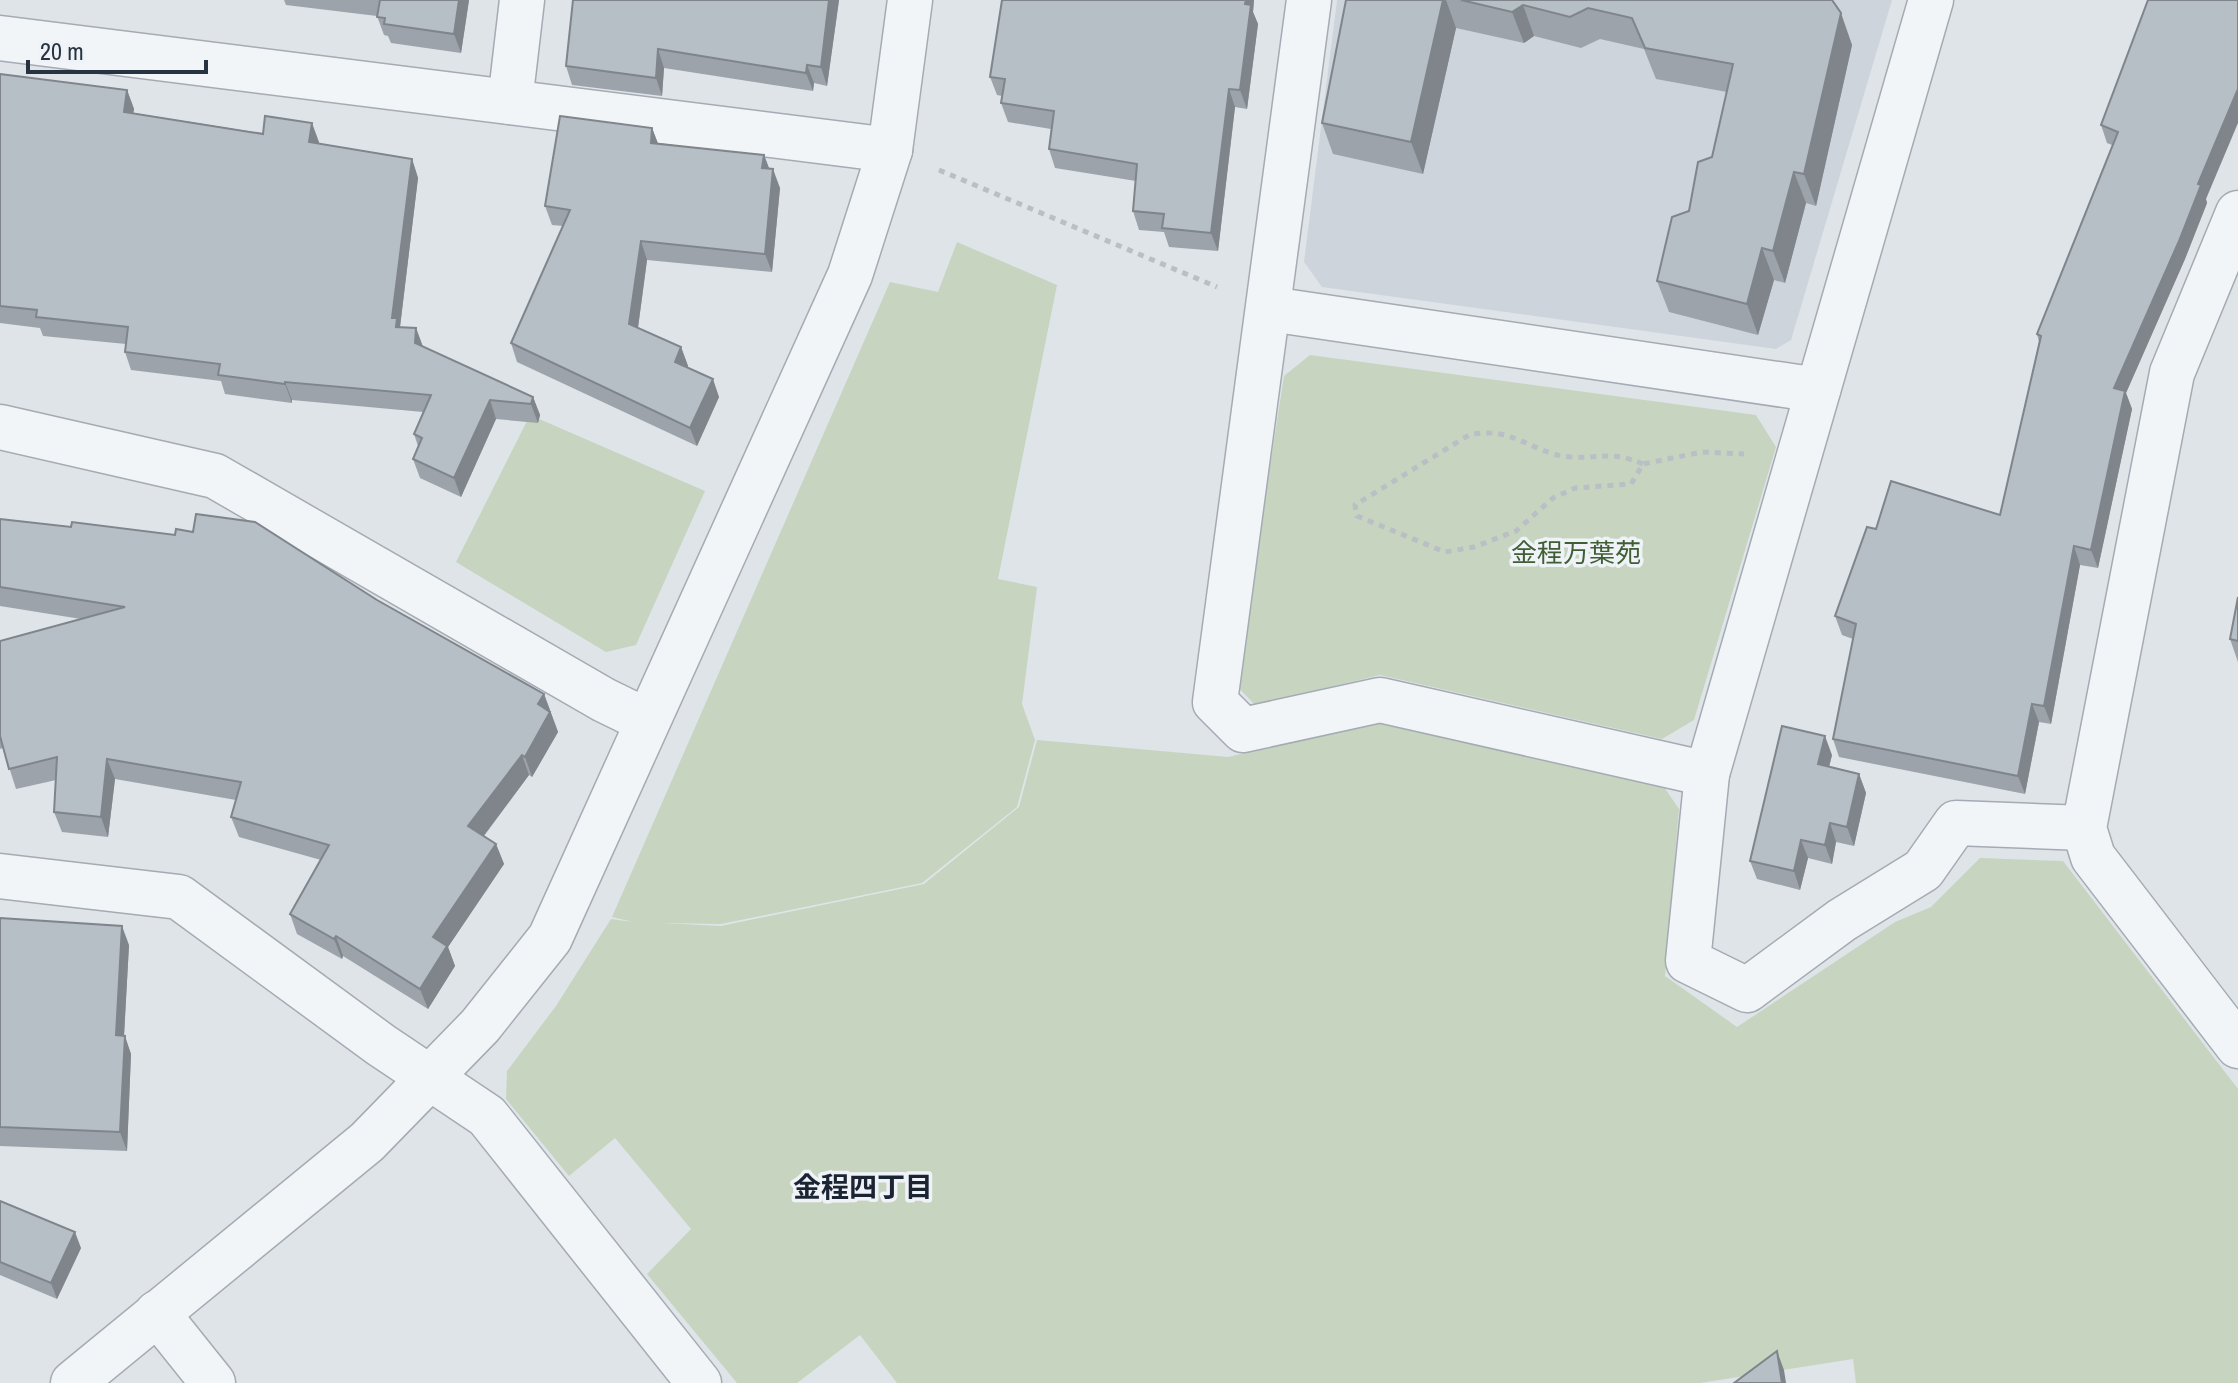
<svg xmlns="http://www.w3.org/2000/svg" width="2238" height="1383" font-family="'Archivo Narrow','Noto Sans JP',sans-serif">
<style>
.built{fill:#cdd4db}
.green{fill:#c7d4c0}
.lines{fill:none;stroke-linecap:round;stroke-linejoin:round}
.minor-casing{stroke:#a4abb3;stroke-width:47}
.path{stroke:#b9bfc4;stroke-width:5;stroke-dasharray:6 6;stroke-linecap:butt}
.minor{stroke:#f2f5f7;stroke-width:44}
.wall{fill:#9da3aa}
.shaded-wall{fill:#7f858b}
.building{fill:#b6bec6;stroke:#7f858b;stroke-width:2}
.labels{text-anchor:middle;stroke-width:7;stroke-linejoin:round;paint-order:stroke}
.park-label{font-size:26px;fill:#405e34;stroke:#eff3f7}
.neighbourhood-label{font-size:28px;font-weight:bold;fill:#1a2432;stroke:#eff3f7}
</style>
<rect width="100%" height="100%" fill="#dfe4e9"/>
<!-- built -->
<polygon class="built" points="1337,0 1892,0 1791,340 1776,349 1322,287 1304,262"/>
<!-- green -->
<g class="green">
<polygon points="957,242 1057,285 998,579 1037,587 1022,704 1035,740 1017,807 922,883 721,924 660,923 721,926 924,884 1019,807 1037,740 1228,757 1380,720 1662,784 1679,809 1665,976 1737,1027 1895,922 1931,907 1980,858 2063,861 2238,1089 2238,1383 1856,1383 1853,1359 1700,1383 897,1383 860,1335 797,1383 737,1383 647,1274 691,1229 615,1138 569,1176 506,1099 507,1071 556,1006 611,919 633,922 612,917 890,282 938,292"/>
<polygon points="1310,355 1756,415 1776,447 1694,720 1662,739 1380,675 1255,705 1236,685 1284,376"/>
<polygon points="530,415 705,491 636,645 606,652 456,562"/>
</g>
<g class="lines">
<!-- minor casing -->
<g class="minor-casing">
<g id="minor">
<polyline points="1309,0 1215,702 1243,730 1380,700 1707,774"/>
<polyline points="1931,0 1707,774 1688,961 1747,990 1842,920 1923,870 1956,823 2084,828"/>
<polyline points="0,38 890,150"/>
<polyline points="510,102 522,0"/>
<polyline points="2238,213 2172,373 2084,828 2093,857 2238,1046"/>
<polyline points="1270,309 1818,390"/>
<polyline points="0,427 215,476 604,700 647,721"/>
<polyline points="0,876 179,897 381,1045 487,1116 699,1383"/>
<polyline points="157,1313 213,1383"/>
<polyline points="73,1383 367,1142 480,1026 550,938 850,275 890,150 910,0"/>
</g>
</g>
<!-- path -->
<g class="path">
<polyline points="939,170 1217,287"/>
<path d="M1643,464C1610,450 1603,459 1570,457C1532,454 1513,425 1469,435L1355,505L1357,516L1445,552L1474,547L1516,531L1553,498L1575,488L1631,484L1643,464L1702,452L1744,454"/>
</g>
<!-- minor -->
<use href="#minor" class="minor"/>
</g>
<!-- wall -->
<g class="wall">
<polygon points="284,0 469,0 461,53 391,43 388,36 384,35 377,16 286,5"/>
<polygon points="573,0 839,0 827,86 814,83 813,91 664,68 662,96 572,85 566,66"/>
<polygon points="1254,0 1253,12 1258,24 1247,109 1235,107 1218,251 1169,247 1164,232 1139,230 1133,211 1136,181 1055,168 1049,149 1051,129 1008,122 1001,103 1002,96 997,95 990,77"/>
<polygon points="1346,0 1832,0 1852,45 1816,206 1806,203 1785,283 1774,280 1758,335 1669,312 1657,281 1712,157 1727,92 1656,79 1644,49 1600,39 1581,48 1534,36 1524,43 1456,28 1423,174 1333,154 1322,123"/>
<polygon points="2148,0 2207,203 2185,259 2126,393 2132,409 2098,568 2080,565 2051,724 2039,722 2025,794 1839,757 1833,739 1853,639 1842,635 1835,616 1876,529 2000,515 2039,342 2037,334 2112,145 2107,143 2101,125"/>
<polygon points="0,74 127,90 134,109 133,113 319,142 318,144 412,159 418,178 400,327 416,328 423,347 533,397 540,415 538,423 496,419 461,497 420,478 413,459 418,446 414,434 423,412 292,400 292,403 225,394 221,381 131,370 125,352 126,344 43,336 40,328 0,323"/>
<polygon points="652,128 658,144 764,155 769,169 780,188 772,272 647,260 638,328 681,347 688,366 687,368 719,397 697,446 517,362 511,343 563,226 552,225 545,206"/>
<polygon points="0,519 377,600 544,694 558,732 532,777 529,775 484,836 496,844 504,864 448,947 455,966 428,1009 343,956 342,959 297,934 290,914 321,860 239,837 231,817 236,800 115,779 108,837 62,832 54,812 56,780 16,789 3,748 0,749 0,641 81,619 0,606"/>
<polygon points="2238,597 2238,662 2230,639"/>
<polygon points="1832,755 1829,767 1859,774 1866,793 1854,846 1836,842 1832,864 1808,858 1800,890 1757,879 1750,861"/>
<polygon points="0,918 129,945 124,1036 131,1054 127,1151 0,1146"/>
<polygon points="0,1201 81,1248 57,1299 0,1275"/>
</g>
<!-- shaded-wall -->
<g class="shaded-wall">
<polygon points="459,0 469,0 461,53 454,34"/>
<polygon points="829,0 839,0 827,86 821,67"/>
<polygon points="1246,0 1254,0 1253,12 1258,24 1247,109 1240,90"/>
<polygon points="1443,0 1446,0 1456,28 1423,174 1411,142"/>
<polygon points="1523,5 1534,36 1524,43 1512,12"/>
<polygon points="1841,13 1852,45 1816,206 1804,174"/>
<polygon points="658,49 664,68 662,96 656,78"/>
<polygon points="807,65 814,83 813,91 806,73"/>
<polygon points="1229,89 1235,107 1218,251 1211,233"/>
<polygon points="2238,89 2238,123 2206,199 2207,203 2185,259 2126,393 2132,409 2098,568 2091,550 2114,388 2198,184"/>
<polygon points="127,90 134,109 131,130 124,112"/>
<polygon points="312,123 319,142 316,161 309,142"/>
<polygon points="652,128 659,146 651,143"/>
<polygon points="764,155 771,173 762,168"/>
<polygon points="412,159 418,178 400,327 403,345 392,318"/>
<polygon points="773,169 780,188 772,272 765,254"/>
<polygon points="1794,172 1806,203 1785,283 1773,251"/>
<polygon points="641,241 647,260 636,342 629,324"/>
<polygon points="1762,248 1774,280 1758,335 1747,304"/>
<polygon points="416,328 423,347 415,343"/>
<polygon points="681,347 688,366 682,381 675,362"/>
<polygon points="713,379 719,397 697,446 690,428"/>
<polygon points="285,382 292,400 292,403 285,384"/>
<polygon points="533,397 540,415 538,423 531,404"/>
<polygon points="490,400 496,419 461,497 454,478"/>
<polygon points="2074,546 2080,565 2051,724 2044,706"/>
<polygon points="544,694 558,732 532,777 525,757 538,704"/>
<polygon points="2032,704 2039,722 2025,794 2018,776"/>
<polygon points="1825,736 1832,755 1825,783 1818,764"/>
<polygon points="522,755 529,775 476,846 468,826"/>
<polygon points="107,759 115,779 108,837 101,817"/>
<polygon points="1859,774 1866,793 1854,846 1847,827"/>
<polygon points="1830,823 1836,842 1832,864 1825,845"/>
<polygon points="1801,840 1808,858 1800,890 1794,871"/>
<polygon points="496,844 504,864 448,947 455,966 428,1009 420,989 433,937"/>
<polygon points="122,926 129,945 123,1054 116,1035"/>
<polygon points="336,936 343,956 342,959 334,939"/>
<polygon points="125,1036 131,1054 127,1151 120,1132"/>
<polygon points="75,1232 81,1248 57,1299 51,1283"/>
<polygon points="1777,1351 1784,1370 1786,1383 1782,1383"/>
</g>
<!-- building -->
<g class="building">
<polygon points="380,0 459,0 454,34 384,24 385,18 377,17"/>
<polygon points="573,0 829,0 821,67 807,65 806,73 658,49 656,78 566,66"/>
<polygon points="1002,0 1246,0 1245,4 1251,5 1240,90 1229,89 1211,233 1162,228 1164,214 1133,211 1137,164 1049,149 1054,111 1001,103 1005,79 990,77"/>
<polygon points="1346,0 1443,0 1411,142 1322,123"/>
<polygon points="1461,0 1832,0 1841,13 1804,174 1794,172 1773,251 1762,248 1747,304 1657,281 1672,217 1689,211 1698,162 1712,157 1733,64 1645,48 1632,18 1588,8 1570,17 1523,5 1512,12"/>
<polygon points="2148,0 2238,0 2238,89 2198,184 2201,185 2179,241 2114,388 2125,391 2091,550 2074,546 2044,706 2032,704 2018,776 1833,739 1856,624 1835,616 1867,527 1876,529 1891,481 2000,515 2041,336 2037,334 2118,132 2101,125"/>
<polygon points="0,74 127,90 124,112 263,134 265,116 312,123 309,142 412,159 392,318 397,318 396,327 416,328 415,343 533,397 531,404 490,400 454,478 413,459 422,438 414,434 431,395 285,382 285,384 218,375 220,364 125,352 128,327 36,317 37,310 0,306"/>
<polygon points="560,116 652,128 651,143 764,155 762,168 773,169 765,254 641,241 629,324 681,347 675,362 713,379 690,428 511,343 570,210 545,206"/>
<polygon points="196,514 255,522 377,600 544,694 538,704 550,712 525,757 522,755 468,826 496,844 433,937 447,946 420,989 336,936 334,939 290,914 329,845 231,817 241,782 107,759 101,817 54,812 57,757 9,769 0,736 0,641 125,607 0,587 0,519 71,527 72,522 175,535 176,529 193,532"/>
<polygon points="2238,597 2238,641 2230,639"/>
<polygon points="1782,726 1825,736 1818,764 1859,774 1847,827 1830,823 1825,845 1801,840 1794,871 1750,861"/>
<polygon points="0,918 122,926 116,1035 125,1036 120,1132 0,1127"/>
<polygon points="0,1201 75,1232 51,1283 0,1262"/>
<polygon points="1777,1351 1782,1383 1734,1383"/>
</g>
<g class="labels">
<!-- park labels -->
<g class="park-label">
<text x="1576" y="562">金程万葉苑</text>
</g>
<!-- neighbourhood labels -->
<g class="neighbourhood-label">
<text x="863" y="1197">金程四丁目</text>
</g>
</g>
<!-- scale -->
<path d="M28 60v12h178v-12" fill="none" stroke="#273341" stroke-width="4"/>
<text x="40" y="60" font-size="24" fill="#273341" stroke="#eff3f7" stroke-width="6" paint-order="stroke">20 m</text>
</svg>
